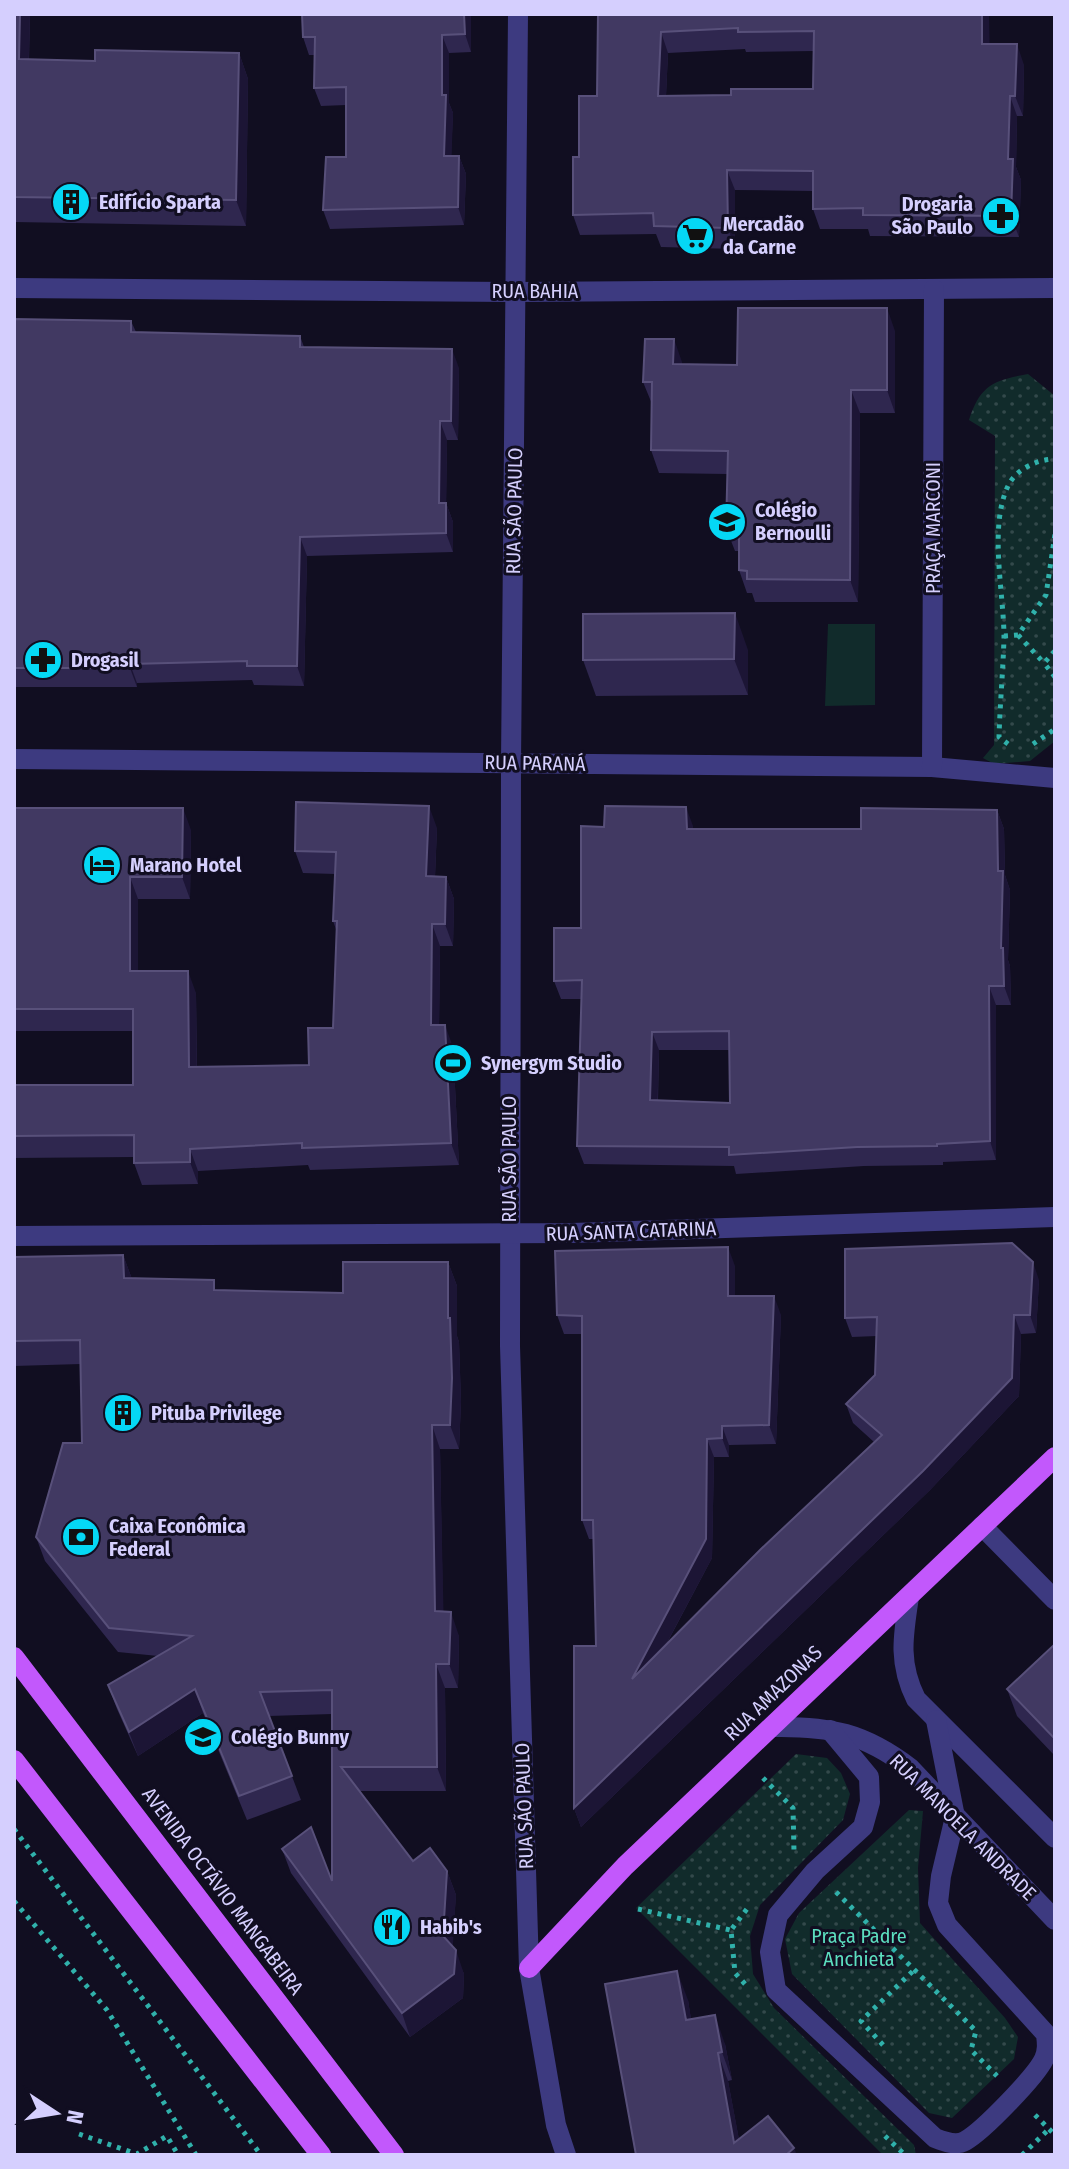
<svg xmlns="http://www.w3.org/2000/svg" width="1069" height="2169" font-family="'Fira Sans Condensed',sans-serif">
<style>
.grass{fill:#112b2b}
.park{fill:url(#park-dots)}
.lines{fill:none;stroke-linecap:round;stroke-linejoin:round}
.path{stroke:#30b1ab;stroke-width:5;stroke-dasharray:4 6;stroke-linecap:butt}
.minor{stroke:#3d3a80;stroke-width:20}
.major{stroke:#c258fc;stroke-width:20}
.wall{fill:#2f274f;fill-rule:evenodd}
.shaded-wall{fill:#1c1535}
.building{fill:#413962;stroke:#58507a;stroke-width:2;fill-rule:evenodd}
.labels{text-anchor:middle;stroke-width:6;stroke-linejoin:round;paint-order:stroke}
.poi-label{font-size:20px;font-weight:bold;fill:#d5cffe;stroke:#110e21;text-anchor:start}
.street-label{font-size:20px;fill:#d5cffe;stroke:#110e21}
.park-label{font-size:20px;fill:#5cddbf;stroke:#110e21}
</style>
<defs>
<pattern id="park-dots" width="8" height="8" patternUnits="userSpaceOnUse" patternTransform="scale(2)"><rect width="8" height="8" fill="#112b2b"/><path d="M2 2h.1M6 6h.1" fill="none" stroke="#33494b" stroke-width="1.8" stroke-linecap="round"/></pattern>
</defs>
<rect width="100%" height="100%" fill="#110e21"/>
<!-- grass -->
<polygon class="grass" points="828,624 875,624 875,705 825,706"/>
<!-- park -->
<g class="park">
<path d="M1028,374L1055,396V741L1030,761L994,764L983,758L994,745L995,436L969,420C980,385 994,380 1028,374Z"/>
<polygon points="796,1754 827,1758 841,1773 850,1794 843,1820 760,1905 750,1936 753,1974 774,2008 914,2145 916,2155 883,2155 636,1908"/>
<polygon points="909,1810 923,1811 918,1868 920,1923 1005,2018 1018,2037 1014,2059 952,2118 929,2113 792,1974 785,1939 799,1913"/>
</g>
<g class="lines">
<!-- path -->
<g class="path">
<polyline points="1018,635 1044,663"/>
<polyline points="1004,636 1018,635 1046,595 1055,534"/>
<polyline points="1055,651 1044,663 1055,677"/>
<path d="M1008,744L999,737C1000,704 1003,671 1004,638C1004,592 988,525 1009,484C1017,469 1038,459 1055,459"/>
<polyline points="1033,744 1055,729"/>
<polyline points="763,1778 793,1808 794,1852"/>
<polyline points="14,1829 261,2155"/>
<polyline points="836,1892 976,2031 971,2050 997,2076"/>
<polyline points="14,1901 107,2010 196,2155"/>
<polyline points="638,1909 730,1930"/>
<polyline points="745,1984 735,1973 731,1930 750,1905"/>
<polyline points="883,2045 861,2021 914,1970"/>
<polyline points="1035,2115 1055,2135"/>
<polyline points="79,2134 137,2154 167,2136 178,2155"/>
<polyline points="885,2136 905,2155"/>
<polyline points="1022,2155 1049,2129"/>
</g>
<!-- minor -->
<g class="minor">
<polyline points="518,14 511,763 510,1346 529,1968 556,2125 566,2155"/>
<polyline points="14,288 516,292 1055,288"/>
<polyline points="14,759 932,767 1055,778"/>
<polyline points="932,767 934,289"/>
<polyline points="14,1236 572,1233 1055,1217"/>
<polyline points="982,1526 1055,1600"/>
<path d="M909,1597C903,1636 898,1663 916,1699L1055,1838"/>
<path d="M773,1727C830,1726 864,1733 910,1768L1055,1920"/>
<path d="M830,1730L869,1777L870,1802L863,1827L815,1871L778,1915L770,1952L776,1990L935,2138C945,2142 956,2146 965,2141C983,2131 1036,2076 1044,2059C1048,2050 1047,2043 1046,2034L947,1925L938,1903L941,1876L955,1817L936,1720"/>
</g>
<!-- major -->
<g class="major">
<polyline points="14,1657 394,2155"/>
<polyline points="14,1760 321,2155"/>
<polyline points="529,1968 625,1866 1055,1457"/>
</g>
</g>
<!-- wall -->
<g class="wall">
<polygon points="14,14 30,14 29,60 95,61 239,53 248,79 246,226 14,222"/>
<polygon points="302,14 471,14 471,52 449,53 449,103 453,113 451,156 459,156 466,174 464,225 330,229 323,210 346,157 346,105 321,106 314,88 315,55 309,55 303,37"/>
<path d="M598,14L989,44L1024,65L1023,116H1017L1016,167L1021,180L1019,237L870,236L868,229H820L813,209V191L735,190V249L661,247L656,234L580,235L573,215L579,157L597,96ZM745,49L746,52L813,51V89L731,95L666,96L668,53Z"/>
<polygon points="14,319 131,321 136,332 300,336 304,347 459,368 458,440 447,440 446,503 453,522 453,552 307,556 304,686 254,685 252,680 137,683 137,687 14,687"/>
<polygon points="895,331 895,413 860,413 858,602 755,602 752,593 747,593 739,570 739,551 735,551 726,528 727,474 659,473 651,450 652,404 643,382 682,362 682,364 737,365"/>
<polygon points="748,650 748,695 596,696 583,660"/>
<polygon points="14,808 191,830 190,899 138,899 138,971 196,993 197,1067 309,1065 333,1028 337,932 333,921 335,874 303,873 295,851 437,828 435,877 446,877 454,899 453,946 440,946 439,1025 453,1047 459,1165 310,1170 308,1165 198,1171 198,1184 142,1185 134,1163 134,1157 14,1158 14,1085 133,1085 133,1031 14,1031"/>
<path d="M997,810L1004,829L1005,875L1010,890L1008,960L1010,966L1011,1005H996V1160L943,1162V1165L864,1166L736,1174L734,1166L584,1164L577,1146L582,999H561L554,981L581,928L604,827L693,826V829H861ZM659,1050H730V1103L658,1100Z"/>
<polygon points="123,1255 132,1279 218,1290 343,1293 448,1262 457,1286 457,1336 459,1342 461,1402 459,1449 440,1449 443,1612 459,1636 458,1688 445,1688 446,1791 360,1791 413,1861 447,1871 456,1895 452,1947 464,1974 463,1998 410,2037 291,1873 282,1849 332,1881 332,1714 269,1716 301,1800 247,1820 203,1713 138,1756 117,1709 108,1685 158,1656 118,1652 45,1561 36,1537 82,1443 81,1364 14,1366 14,1257"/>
<polygon points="735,1266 735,1296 781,1315 776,1444 729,1445 729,1457 714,1457 712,1558 667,1643 874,1442 853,1423 846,1404 875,1375 877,1336 852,1337 845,1318 1039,1280 1036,1333 1021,1334 1019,1396 930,1490 581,1827 574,1808 596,1646 593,1539 589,1539 582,1520 582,1334 564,1334 557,1315"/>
<polygon points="1055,1644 1055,1756 1017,1716 1007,1689"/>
<polygon points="688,2000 691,2020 725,2044 732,2080 728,2081 739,2140 636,2155"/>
</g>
<!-- shaded-wall -->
<g class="shaded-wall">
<polygon points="20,14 30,14 28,85 19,59"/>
<polygon points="464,14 471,14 471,52 465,34"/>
<polygon points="982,14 989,14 990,64 982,44"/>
<polygon points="661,32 668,53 665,116 658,96"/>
<polygon points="442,35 449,53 449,103 453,113 451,174 444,156"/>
<polygon points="1017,44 1024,65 1023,116 1015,96"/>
<polygon points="239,53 248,79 246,226 236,200"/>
<polygon points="1010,96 1017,116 1016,167 1021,180 1019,237 1011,216 1008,159"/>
<polygon points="459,156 466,174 464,225 458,207"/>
<polygon points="727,170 735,190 735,249 728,228"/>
<polygon points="887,308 895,331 895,413 887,390"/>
<polygon points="674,339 682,362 681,386 673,364"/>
<polygon points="452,349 459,368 458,440 451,421"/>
<polygon points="851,390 860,413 858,602 850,580"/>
<polygon points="440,421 447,440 446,522 439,503"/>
<polygon points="446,503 453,522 453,552 446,533"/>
<polygon points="300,537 307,556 304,686 297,666"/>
<polygon points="735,613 748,650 748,695 734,659"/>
<polygon points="130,664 137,683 137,687 130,668"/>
<polygon points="429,806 437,828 434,899 426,876"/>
<polygon points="686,807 693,826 693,847 687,829"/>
<polygon points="183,808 191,830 190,899 182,877"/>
<polygon points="997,810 1004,829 1005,875 1010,890 1008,960 1010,966 1011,1005 1004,986 1001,948"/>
<polygon points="130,877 138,899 138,993 130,971"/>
<polygon points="446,877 454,899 453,946 445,924"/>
<polygon points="432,924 440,946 439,1047 431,1025"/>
<polygon points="188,971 196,993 197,1089 189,1067"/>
<polygon points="989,986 996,1005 996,1160 990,1141"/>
<polygon points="445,1025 453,1047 459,1165 451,1143"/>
<polygon points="652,1032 659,1050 657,1119 650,1100"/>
<polygon points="190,1149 198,1171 198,1184 190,1162"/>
<polygon points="728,1247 735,1266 735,1315 728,1296"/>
<polygon points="123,1255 132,1279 124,1278"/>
<polygon points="448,1262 457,1286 457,1336 459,1342 461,1402 459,1449 450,1425 448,1318"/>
<polygon points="1033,1262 1039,1280 1036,1333 1030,1315"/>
<polygon points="774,1296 781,1315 776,1444 769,1425"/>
<polygon points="1014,1315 1021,1334 1019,1396 930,1490 581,1827 574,1808"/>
<polygon points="432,1425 440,1449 444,1635 435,1611"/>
<polygon points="722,1426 729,1445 729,1457 722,1438"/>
<polygon points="707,1439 714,1457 712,1558 638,1697 632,1679"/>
<polygon points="451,1612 459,1636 458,1688 449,1664"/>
<polygon points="436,1664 445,1688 446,1791 437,1767"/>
<polygon points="195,1689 203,1713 138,1756 129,1732"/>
<polygon points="447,1871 456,1895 452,1960 443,1936"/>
<polygon points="456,1950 464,1974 463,1998 410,2037 402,2013"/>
<polygon points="677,1971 688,2000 696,2049 686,2020"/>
<polygon points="715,2015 725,2044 732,2080 722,2052"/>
<polygon points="718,2053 728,2081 742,2155 734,2143"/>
<polygon points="794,2148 797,2155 786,2155"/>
</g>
<!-- building -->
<g class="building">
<polygon points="14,14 20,14 19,59 95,61 95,50 239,53 236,200 14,197"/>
<polygon points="302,14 464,14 465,34 442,35 442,95 446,95 444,156 459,156 458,207 323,210 326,157 346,157 346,87 314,88 315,37 303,37"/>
<path d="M598,14H982V44H1017L1015,96H1010L1008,159H1013L1011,216L863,215V208L813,209V171L727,170L728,228L654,226L653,213L573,215V157H579V96H597ZM738,28V32L814,31L813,89H731V95L658,96L661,32Z"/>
<polygon points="738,308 887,308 887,390 851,390 850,580 747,579 747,571 739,570 739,528 726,528 728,451 651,450 652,382 643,382 645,339 674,339 673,364 737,365"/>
<polygon points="14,319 131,321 131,332 300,336 300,347 452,349 451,421 440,421 439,503 446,503 446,533 300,537 297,666 247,666 247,661 130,664 130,668 14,668"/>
<polygon points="735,613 734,659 583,660 583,614"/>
<polygon points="296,802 429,806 426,876 446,877 445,924 432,924 431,1025 445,1025 451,1143 302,1148 302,1143 190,1149 190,1162 134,1163 134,1135 14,1136 14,1085 133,1085 133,1009 14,1009 14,808 183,808 182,877 130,877 130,971 188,971 189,1067 309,1065 308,1028 333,1028 337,921 333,921 336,852 295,851"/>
<path d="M605,806L686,807L687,829H861V808L997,810L998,871H1003L1001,948H1003L1004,986H989L990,1141L937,1144V1146L857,1147L729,1155V1147L577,1146L582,980L554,981V928H581V826L604,827ZM729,1031L730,1103L650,1100L652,1032Z"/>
<polygon points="1012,1243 1033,1262 1030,1315 1014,1315 1012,1378 923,1471 574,1808 574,1646 596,1646 593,1520 582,1520 582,1316 557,1315 555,1251 728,1247 728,1296 774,1296 769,1425 722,1426 722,1438 707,1439 706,1539 632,1679 761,1549 882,1435 846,1404 875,1375 877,1317 845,1318 845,1249"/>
<polygon points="123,1255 124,1278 214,1280 214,1290 343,1293 343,1262 448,1262 448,1318 450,1318 452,1378 450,1425 432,1425 435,1611 451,1612 449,1664 436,1664 437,1767 341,1767 413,1861 430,1848 447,1871 443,1936 456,1950 454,1974 402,2013 282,1849 311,1827 332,1881 332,1690 260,1692 292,1776 239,1796 195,1689 129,1732 108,1685 192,1636 109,1628 36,1537 63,1443 82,1443 80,1340 14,1341 14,1257"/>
<polygon points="1055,1644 1055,1739 1007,1689"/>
<polygon points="677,1971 686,2020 715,2015 722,2052 718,2053 734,2143 768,2116 794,2148 786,2155 636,2155 605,1984"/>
</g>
<!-- icons -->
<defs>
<g id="building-disc" transform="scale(2)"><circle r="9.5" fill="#05d8f5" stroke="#110e21"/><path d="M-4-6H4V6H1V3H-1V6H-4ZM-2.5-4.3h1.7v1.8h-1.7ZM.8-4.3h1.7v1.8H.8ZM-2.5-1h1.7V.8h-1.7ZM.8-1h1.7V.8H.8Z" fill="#111"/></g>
<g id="pharmacy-disc" transform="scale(2)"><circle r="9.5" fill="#05d8f5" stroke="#110e21"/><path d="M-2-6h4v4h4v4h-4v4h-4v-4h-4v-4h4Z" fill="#111"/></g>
<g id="supermarket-disc" transform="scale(2)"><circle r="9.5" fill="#05d8f5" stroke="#110e21"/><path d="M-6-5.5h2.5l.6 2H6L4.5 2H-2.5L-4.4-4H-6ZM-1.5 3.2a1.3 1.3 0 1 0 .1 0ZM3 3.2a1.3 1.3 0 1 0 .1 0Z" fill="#111"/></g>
<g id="school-disc" transform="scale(2)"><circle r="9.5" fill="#05d8f5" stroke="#110e21"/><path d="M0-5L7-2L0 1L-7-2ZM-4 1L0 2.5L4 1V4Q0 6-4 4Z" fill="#111"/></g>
<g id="hotel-disc" transform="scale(2)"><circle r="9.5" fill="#05d8f5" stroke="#110e21"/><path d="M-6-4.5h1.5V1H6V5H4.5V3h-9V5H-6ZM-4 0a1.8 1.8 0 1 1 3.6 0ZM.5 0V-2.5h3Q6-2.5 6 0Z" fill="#111"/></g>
<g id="stadium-disc" transform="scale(2)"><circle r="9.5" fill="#05d8f5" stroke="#110e21"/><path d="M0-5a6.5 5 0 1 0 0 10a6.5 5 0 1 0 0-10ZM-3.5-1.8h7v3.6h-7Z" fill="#111"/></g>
<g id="bank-disc" transform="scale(2)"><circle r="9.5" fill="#05d8f5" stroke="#110e21"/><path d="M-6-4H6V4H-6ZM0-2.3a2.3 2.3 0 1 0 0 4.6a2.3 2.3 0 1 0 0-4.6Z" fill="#111"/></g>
<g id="restaurant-disc" transform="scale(2)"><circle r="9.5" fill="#05d8f5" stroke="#110e21"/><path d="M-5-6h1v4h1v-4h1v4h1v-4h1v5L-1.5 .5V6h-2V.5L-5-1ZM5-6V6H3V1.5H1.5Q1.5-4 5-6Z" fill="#111"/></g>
</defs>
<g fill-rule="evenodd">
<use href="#building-disc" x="71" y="202"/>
<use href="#pharmacy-disc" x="1001" y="216"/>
<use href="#supermarket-disc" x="695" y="236"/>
<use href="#school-disc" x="727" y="522"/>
<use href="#pharmacy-disc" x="43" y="660"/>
<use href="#hotel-disc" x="102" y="865"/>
<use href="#stadium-disc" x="453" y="1063"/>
<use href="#building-disc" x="123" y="1413"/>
<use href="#bank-disc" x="81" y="1537"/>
<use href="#school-disc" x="203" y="1737"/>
<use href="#restaurant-disc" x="392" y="1927"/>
</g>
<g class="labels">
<!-- poi labels -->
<g class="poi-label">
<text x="99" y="209">Edifício Sparta</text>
<text x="973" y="211" text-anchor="end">Drogaria<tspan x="973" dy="23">São Paulo</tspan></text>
<text x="723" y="231">Mercadão<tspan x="723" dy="23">da Carne</tspan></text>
<text x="755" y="517">Colégio<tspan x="755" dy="23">Bernoulli</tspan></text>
<text x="71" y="667">Drogasil</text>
<text x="130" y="872">Marano Hotel</text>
<text x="481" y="1070">Synergym Studio</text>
<text x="151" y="1420">Pituba Privilege</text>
<text x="109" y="1533">Caixa Econômica<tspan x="109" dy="23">Federal</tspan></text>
<text x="231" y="1744">Colégio Bunny</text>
<text x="420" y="1934">Habib's</text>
</g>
<!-- street labels -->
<g class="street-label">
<text x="535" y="298">RUA BAHIA</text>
<text transform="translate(514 511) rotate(-89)" y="7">RUA SÃO PAULO</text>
<text transform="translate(933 528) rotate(-90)" y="7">PRAÇA MARCONI</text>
<text transform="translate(535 763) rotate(1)" y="7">RUA PARANÁ</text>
<text transform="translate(509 1159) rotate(-90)" y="7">RUA SÃO PAULO</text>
<text transform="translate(631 1231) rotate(-2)" y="7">RUA SANTA CATARINA</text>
<text transform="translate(773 1693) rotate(-44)" y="7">RUA AMAZONAS</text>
<text transform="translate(524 1806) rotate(-92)" y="7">RUA SÃO PAULO</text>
<text transform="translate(963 1827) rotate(45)" y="7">RUA MANOELA ANDRADE</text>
<text transform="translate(223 1891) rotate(53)" y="7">AVENIDA OCTÁVIO MANGABEIRA</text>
</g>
<!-- park labels -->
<g class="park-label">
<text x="859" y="1943">Praça Padre<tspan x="859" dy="23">Anchieta</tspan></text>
</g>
</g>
<!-- border -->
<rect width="1069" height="2169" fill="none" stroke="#d5cffe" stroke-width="32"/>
<!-- north arrow -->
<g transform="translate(56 2113) rotate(102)" stroke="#110e21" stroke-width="6" paint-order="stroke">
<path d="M0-6L14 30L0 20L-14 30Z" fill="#d5cffe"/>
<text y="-12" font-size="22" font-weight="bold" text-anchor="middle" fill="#d5cffe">N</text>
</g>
</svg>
